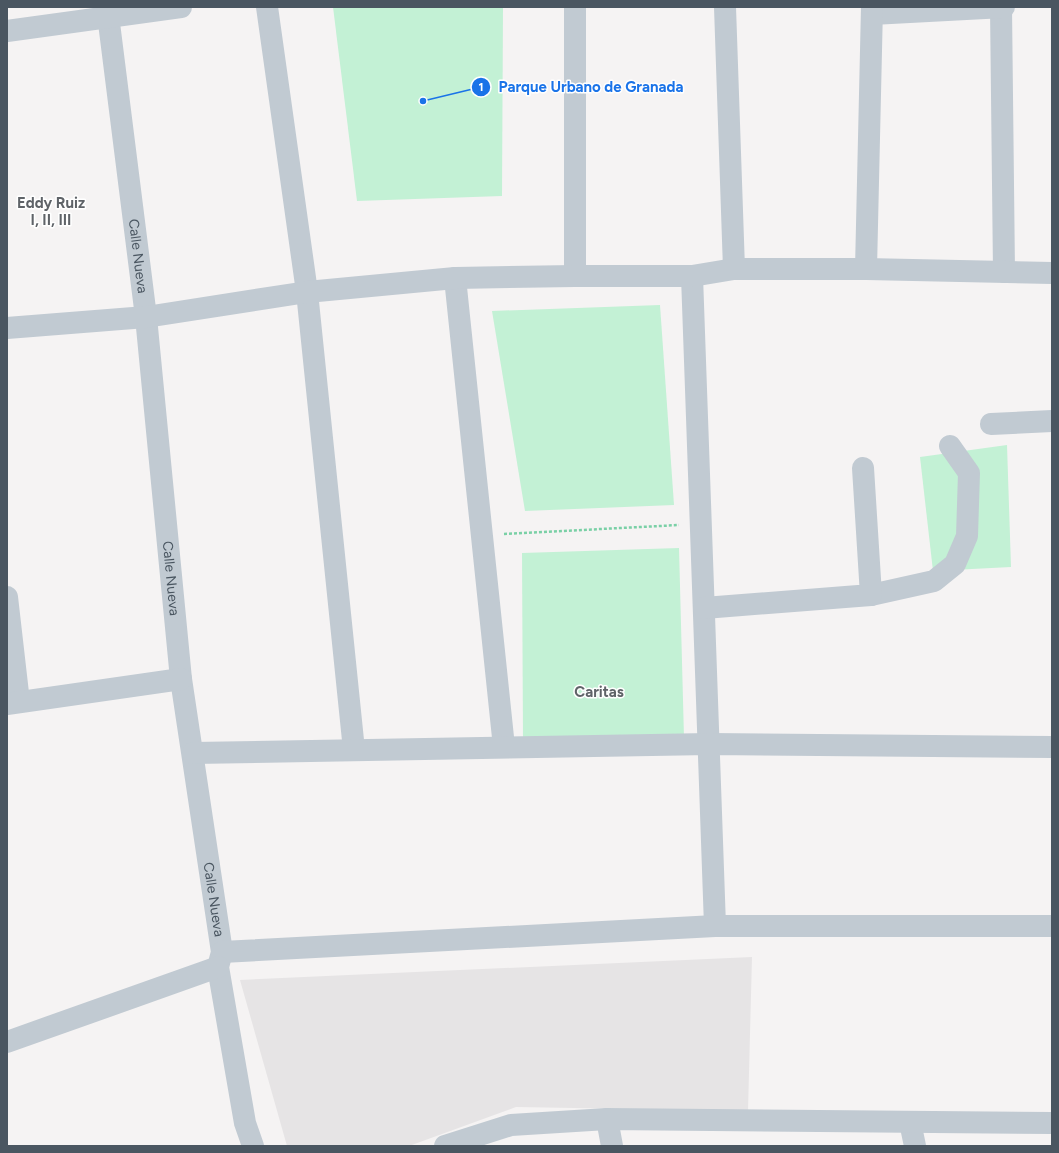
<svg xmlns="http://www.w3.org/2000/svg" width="1059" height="1153" font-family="Figtree,sans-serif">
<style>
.education{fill:#e6e4e5}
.green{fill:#c3f1d5}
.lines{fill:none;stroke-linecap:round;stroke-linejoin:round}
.path{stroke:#7ad0a6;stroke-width:2.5;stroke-dasharray:3 2;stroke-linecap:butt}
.minor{stroke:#c1cad2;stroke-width:22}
.labels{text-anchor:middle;stroke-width:3;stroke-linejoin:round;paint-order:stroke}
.street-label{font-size:14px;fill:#4a5661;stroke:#fff}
.neighbourhood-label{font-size:15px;font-weight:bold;fill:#5f6368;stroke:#fff}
.leader{fill:none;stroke:#1a73e8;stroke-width:1.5}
.callout-dot{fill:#1a73e8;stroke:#fff;stroke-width:1.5}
.mark-label{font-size:12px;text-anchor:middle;font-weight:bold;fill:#fff}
.callout-label{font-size:15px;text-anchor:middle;font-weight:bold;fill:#1a73e8;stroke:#fff;stroke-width:3;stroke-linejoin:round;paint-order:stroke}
</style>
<rect width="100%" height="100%" fill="#f5f3f3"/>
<!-- education -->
<polygon class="education" points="752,957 748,1111 516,1107 409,1146 287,1146 240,980"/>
<!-- green -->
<g class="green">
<polygon points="333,7 503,7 502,196 357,201"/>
<polygon points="660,305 674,505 525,511 492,311"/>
<polygon points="1007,445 1011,567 933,571 920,457"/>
<polygon points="679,548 684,738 523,741 522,553"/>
</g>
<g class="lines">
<!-- path -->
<polyline class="path" points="504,534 679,525"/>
<!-- minor -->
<g class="minor">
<path id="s1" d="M107,7L146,317L181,679L222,952L218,967L245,1123L253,1146"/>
<polyline points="267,7 307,292 354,750"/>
<polyline points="575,7 575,276"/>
<polyline points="725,7 734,269"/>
<polyline points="1001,7 1004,272"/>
<polyline points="872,14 1004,7"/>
<polyline points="7,31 181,7"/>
<polyline points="866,269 872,7"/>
<polyline points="692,276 715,926"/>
<polyline points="455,278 504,747"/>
<polyline points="7,328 146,317 307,292 455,278 575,276 692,276 734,269 866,269 1052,273"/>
<polyline points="991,424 1052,421"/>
<polyline points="871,595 934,581 955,564 967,536 969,473 950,446"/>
<polyline points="7,597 19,702"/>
<polyline points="704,608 871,595 863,468"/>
<polyline points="7,704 181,679"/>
<polyline points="193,753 709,744 1052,747"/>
<polyline points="222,952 715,926 1052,926"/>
<polyline points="7,1042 218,967"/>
<polyline points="607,1119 612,1146"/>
<polyline points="910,1122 915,1146"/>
<polyline points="445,1146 511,1125 607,1119 1052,1123"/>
</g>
</g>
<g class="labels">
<!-- street labels -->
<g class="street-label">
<text dy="5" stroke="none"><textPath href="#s1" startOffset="251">Calle Nueva</textPath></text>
<text dy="5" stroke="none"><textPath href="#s1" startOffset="575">Calle Nueva</textPath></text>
<text dy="5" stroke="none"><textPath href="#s1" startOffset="899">Calle Nueva</textPath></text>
</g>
<!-- neighbourhood labels -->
<g class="neighbourhood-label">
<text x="51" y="208">Eddy Ruiz<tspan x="51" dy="17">I, II, III</tspan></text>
<text x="599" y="697">Caritas</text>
</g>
</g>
<!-- callouts -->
<path class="leader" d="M423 101L481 87"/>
<g class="callout-dot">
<circle cx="423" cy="101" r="4"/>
<circle cx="481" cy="87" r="10"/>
</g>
<g class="mark-label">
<text x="481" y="91">1</text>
</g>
<g class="callout-label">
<text x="591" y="92">Parque Urbano de Granada</text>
</g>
<!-- border -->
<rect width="1059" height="1153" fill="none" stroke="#4a5661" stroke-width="16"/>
</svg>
